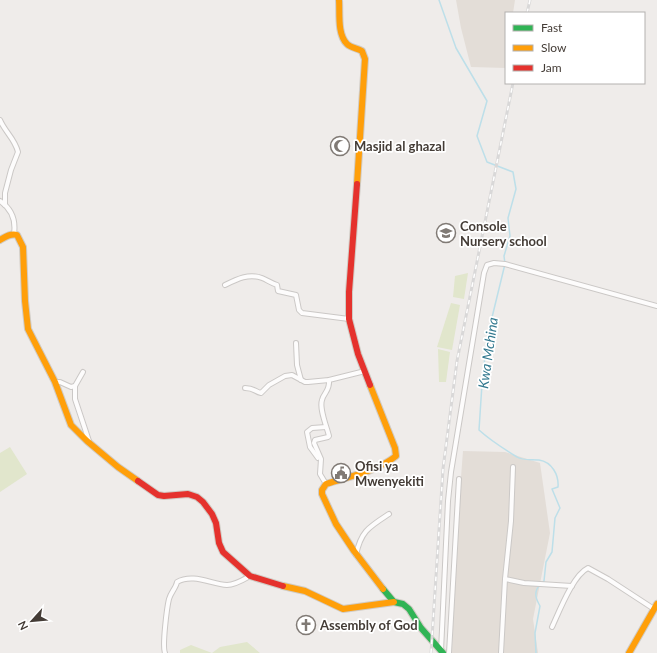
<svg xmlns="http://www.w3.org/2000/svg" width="657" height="653" font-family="Lato,sans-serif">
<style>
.residential{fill:#e3ddd7}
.green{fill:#e1e6cc}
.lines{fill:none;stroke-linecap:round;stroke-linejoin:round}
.stream{stroke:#bddfe9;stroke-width:1.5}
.street-casing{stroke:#cbc8c6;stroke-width:6}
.fast-casing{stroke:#d0cbc4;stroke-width:8}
.slow-casing{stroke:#d0cbc4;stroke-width:8}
.jam-casing{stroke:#d0cbc4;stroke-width:8}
.street{stroke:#fdfcfc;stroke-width:4}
.fast{stroke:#30b455;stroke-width:6}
.slow{stroke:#ff9f0a;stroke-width:6}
.jam{stroke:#e5322d;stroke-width:6}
.rail-casing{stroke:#d9d8d8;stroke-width:3}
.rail{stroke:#fff;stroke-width:1.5;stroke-dasharray:4.5;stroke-linecap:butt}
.labels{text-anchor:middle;stroke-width:3.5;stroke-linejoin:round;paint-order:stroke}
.poi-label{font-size:13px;font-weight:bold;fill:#443c36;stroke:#fff;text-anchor:start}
.water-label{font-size:14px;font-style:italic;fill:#347a90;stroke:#fff}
</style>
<rect width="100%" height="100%" fill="#efecea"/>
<!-- residential -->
<g class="residential">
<polygon points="456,0 515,0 513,13 506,13 506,68 471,67 461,28"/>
<polygon points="463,451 505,452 540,463 550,533 533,619 538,653 452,653 456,543"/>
</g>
<!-- green -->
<g class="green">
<polygon points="468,273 464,299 453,297 455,276"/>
<polygon points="451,303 460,305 452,350 437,347"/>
<polygon points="438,349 450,352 446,382 439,382"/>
<polygon points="10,447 27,474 0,492 0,453"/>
<polygon points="247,642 260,653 180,653 180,650 191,645 212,653 220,647"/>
</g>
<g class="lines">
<!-- stream -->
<g class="stream">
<path d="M439,0L456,48L487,101L477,136L487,162L513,172L516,189L508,218L510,236L504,256L505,264L487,338L482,384L479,430C491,441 504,449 517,457C523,461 532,459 539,460C552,462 559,475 558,487L552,489L560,508L555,518L552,552L546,562L544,581L542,583"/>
<path d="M536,653L535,633L540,606C536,599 533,592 540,585"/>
</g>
<!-- street casing -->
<g class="street-casing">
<g id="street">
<path d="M0,120C5,132 15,139 18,152L11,170L5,193V205"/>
<path d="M0,201C12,209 16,220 14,234"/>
<path d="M225,285C237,279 249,273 262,278C267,280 271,283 277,285L278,291L296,295L299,310L302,313L349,319"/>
<polyline points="296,343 297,365 301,380"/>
<polyline points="83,372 75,386 75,399 89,441"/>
<polyline points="55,382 60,382 71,387 75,386"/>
<path d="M245,388C255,388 255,392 261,393L269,385L285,376L292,375L305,382H308L329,380L365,371"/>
<polyline points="318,458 310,447 307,432 312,428 326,427"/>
<path d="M326,484L320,474L321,459L314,443L315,440L328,437L329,436C327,427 319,409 322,400C324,392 330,391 329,380"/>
<path d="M356,555C361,531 369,527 389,514"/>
<polyline points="505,579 524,583 572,586"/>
<path d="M552,627C559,612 573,575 588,568L608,579L654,609"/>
<polyline points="441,651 448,501 451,472 484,273 487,265 494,263 505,264 657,306"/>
<path d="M165,653C162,646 167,607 169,599C171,592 176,588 177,582C193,573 211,584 227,585C235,585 243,580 250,576"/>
<polyline points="449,653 459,479"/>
<polyline points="501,653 505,579 511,521 513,467"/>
</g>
</g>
<!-- fast casing -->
<g class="fast-casing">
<polyline id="fast" points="383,589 394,602 403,604 409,609 421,628 443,653"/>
</g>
<!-- slow casing -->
<g class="slow-casing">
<g id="slow">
<path d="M339,0C340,13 337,34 347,44C351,48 357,48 362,51L365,59L357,184"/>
<path d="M0,240C5,237 11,233 17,235L23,247L25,301L28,329L55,382L71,425L87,441L118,467L138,481"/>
<path d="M370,385L395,448L396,456C376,472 350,476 326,484L322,490V494L336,524L354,551L383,589"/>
<polyline points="283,586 305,591 343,609 394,602"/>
<polyline points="629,653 657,604"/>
</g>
</g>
<!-- jam casing -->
<g class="jam-casing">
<g id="jam">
<polyline points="357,184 349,292 349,319 358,354 370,385"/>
<polyline points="138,481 158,495 164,496 188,494 197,497 203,502 212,514 216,523 219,543 223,552 250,576 283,586"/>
</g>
</g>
<!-- street -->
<use href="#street" class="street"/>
<!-- fast -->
<use href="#fast" class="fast"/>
<!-- slow -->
<use href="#slow" class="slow"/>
<!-- jam -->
<use href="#jam" class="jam"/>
<!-- rail casing -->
<g class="rail-casing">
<g id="rail">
<polyline points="527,13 530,0"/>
<polyline points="431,653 443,469 457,361 513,83"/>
</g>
</g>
<!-- rail -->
<use href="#rail" class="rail"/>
</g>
<!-- icons -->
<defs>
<g id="mosque-ring" transform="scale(1)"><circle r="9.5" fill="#fff" stroke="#807a75" stroke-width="1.5"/><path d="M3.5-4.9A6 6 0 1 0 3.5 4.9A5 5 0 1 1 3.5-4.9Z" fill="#807a75"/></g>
<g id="school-ring" transform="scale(1)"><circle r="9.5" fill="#fff" stroke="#807a75" stroke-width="1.5"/><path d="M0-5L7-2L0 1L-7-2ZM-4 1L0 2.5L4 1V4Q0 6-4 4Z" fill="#807a75"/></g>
<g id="civic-ring" transform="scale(1)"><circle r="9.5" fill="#fff" stroke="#807a75" stroke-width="1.5"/><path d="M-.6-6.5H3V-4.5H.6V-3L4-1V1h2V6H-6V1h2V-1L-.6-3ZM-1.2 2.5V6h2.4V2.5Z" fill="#807a75"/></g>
<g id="church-ring" transform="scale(1)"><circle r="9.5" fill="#fff" stroke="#807a75" stroke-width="1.5"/><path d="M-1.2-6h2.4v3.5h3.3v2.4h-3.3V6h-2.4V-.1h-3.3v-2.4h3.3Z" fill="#807a75"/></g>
</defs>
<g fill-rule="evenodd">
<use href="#mosque-ring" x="340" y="146"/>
<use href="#school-ring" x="446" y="233"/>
<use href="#civic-ring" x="341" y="473"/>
<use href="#church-ring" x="306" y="625"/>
</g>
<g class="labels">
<!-- poi labels -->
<g class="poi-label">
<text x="354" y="151">Masjid al ghazal</text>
<text x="460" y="231">Console<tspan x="460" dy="15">Nursery school</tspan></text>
<text x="355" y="471">Ofisi ya<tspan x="355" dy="15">Mwenyekiti</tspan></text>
<text x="320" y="630">Assembly of God</text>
</g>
<!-- water labels -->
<g class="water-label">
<text transform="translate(488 353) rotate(-82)" y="5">Kwa Mchina</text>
</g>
</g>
<!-- legend -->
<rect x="505" y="12" width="140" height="72" fill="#ffffff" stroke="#b4b1af"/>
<rect x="513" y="25" width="20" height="6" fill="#30b455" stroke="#b4b1af"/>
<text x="541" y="32" font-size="12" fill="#443c36">Fast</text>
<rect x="513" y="45" width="20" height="6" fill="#ff9f0a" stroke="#b4b1af"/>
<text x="541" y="52" font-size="12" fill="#443c36">Slow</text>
<rect x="513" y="65" width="20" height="6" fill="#e5322d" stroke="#b4b1af"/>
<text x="541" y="72" font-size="12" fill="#443c36">Jam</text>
<!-- north arrow -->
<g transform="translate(32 621) rotate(243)" stroke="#ffffff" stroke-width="3" paint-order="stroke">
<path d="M0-3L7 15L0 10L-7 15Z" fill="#443c36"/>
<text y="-6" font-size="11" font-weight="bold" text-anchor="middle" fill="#443c36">N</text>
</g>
</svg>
